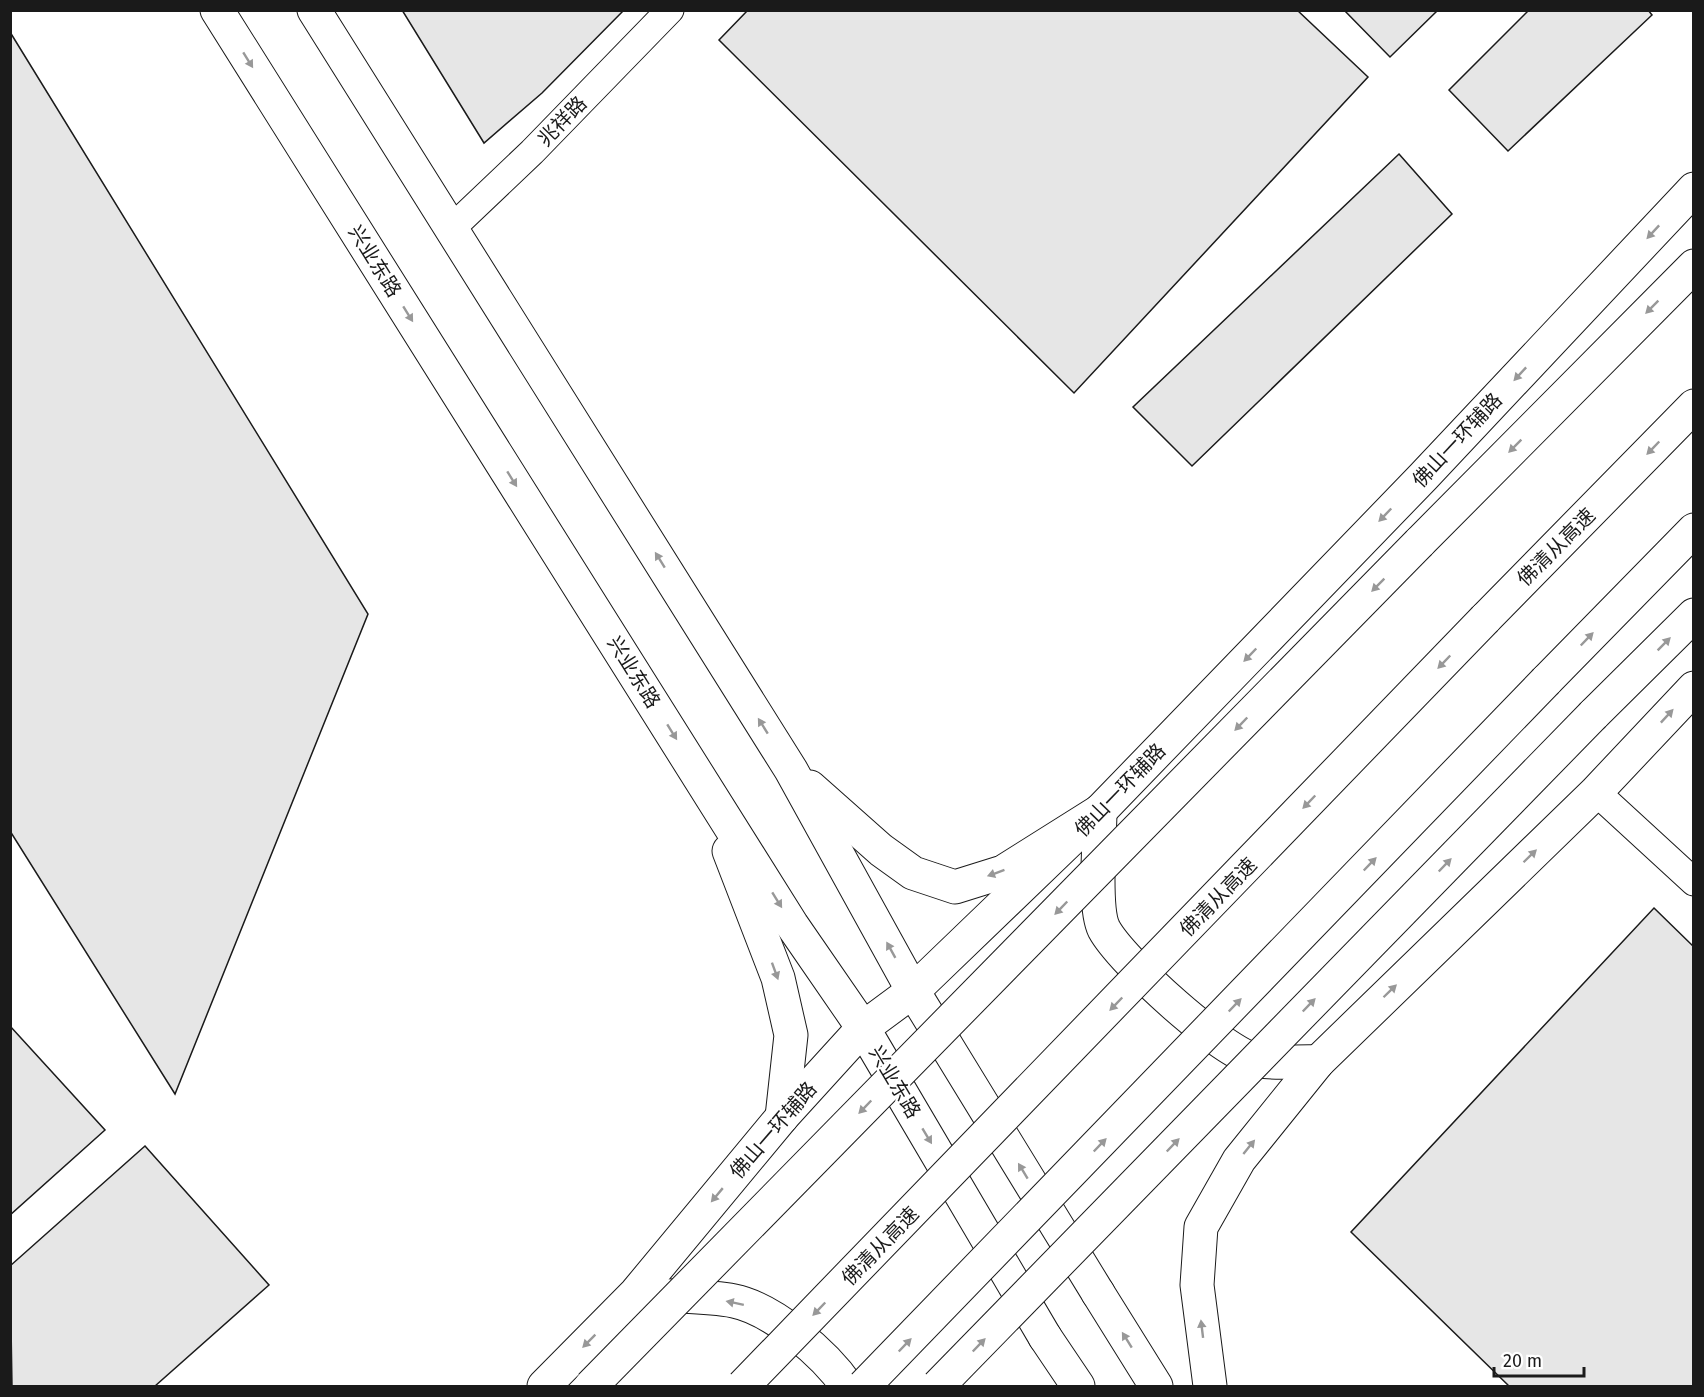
<svg xmlns="http://www.w3.org/2000/svg" width="1704" height="1397" font-family="'Fira Sans','Noto Sans SC',sans-serif">
<style>
.building{fill:#e6e6e6;stroke:#1a1a1a;stroke-width:1.5}
.lines{fill:none;stroke-linecap:round;stroke-linejoin:round}
.street-casing{stroke:#1a1a1a;stroke-width:29}
.secondary-casing{stroke:#1a1a1a;stroke-width:35}
.primary-casing{stroke:#1a1a1a;stroke-width:35}
.highway-casing{stroke:#1a1a1a;stroke-width:35}
.street{stroke:#fff;stroke-width:27}
.secondary{stroke:#fff;stroke-width:33}
.primary{stroke:#fff;stroke-width:33}
.highway{stroke:#fff;stroke-width:33}
.secondary-bridge-casing{stroke:#1a1a1a;stroke-width:35;stroke-linecap:butt}
.highway-bridge-casing{stroke:#1a1a1a;stroke-width:35;stroke-linecap:butt}
.secondary-bridge{stroke:#fff;stroke-width:33}
.highway-bridge{stroke:#fff;stroke-width:33}
.oneway{fill:#989898}
.labels{text-anchor:middle;stroke-width:4.5;stroke-linejoin:round;paint-order:stroke}
.street-label{font-size:20px;fill:#1a1a1a;stroke:#fff}
</style>
<rect width="100%" height="100%" fill="#fff"/>
<!-- building -->
<g class="building">
<polygon points="402,10 624,10 542,93 484,143"/>
<polygon points="748,10 1297,10 1368,77 1074,393 719,40"/>
<polygon points="1344,10 1438,10 1390,57"/>
<polygon points="1529,10 1648,10 1652,15 1508,151 1449,90"/>
<polygon points="10,32 368,614 175,1094 10,831"/>
<polygon points="1399,154 1452,214 1192,466 1133,407"/>
<polygon points="1654,908 1694,947 1694,1386 1509,1386 1351,1232"/>
<polygon points="10,1026 105,1130 10,1215"/>
<polygon points="145,1146 269,1285 155,1386 12,1386 10,1266"/>
</g>
<g class="lines">
<!-- street casing -->
<g class="street-casing">
<g id="street">
<polyline points="451,229 532,152 670,10"/>
<polyline points="1596,792 1694,882"/>
</g>
</g>
<!-- secondary casing -->
<g class="secondary-casing">
<g id="secondary">
<polyline points="1419,543 1694,266"/>
<polyline points="1593,715 1694,615"/>
<path d="M1100,811C1100,838 1093,907 1104,929C1121,961 1224,1055 1259,1061C1278,1064 1299,1061 1318,1062"/>
<polyline points="1098,1293 1156,1386"/>
<path d="M655,1295C681,1297 708,1296 734,1301C773,1309 825,1354 847,1386"/>
<polyline points="1045,1337 1078,1386"/>
<polyline points="544,1386 636,1293 782,1117 863,1028 913,991 1100,811 1423,477 1694,189"/>
<polyline points="1210,1386 1197,1285 1201,1227 1239,1160 1318,1062 1596,792 1694,688"/>
</g>
</g>
<!-- primary casing -->
<g class="primary-casing">
<g id="primary">
<polyline points="217,10 792,925 863,1028 1045,1337"/>
<polyline points="314,10 791,770 913,991 1098,1293"/>
<polyline points="810,787 881,850 913,873 955,887 1003,872 1100,811"/>
<polyline points="729,851 778,978 791,1035 782,1117"/>
</g>
</g>
<!-- highway casing -->
<g class="highway-casing">
<g id="highway">
<polyline points="1485,619 1694,406"/>
<polyline points="1546,681 1694,530"/>
</g>
</g>
<!-- street -->
<use href="#street" class="street"/>
<!-- secondary -->
<use href="#secondary" class="secondary"/>
<!-- primary -->
<use href="#primary" class="primary"/>
<!-- highway -->
<use href="#highway" class="highway"/>
<!-- secondary-bridge casing -->
<g class="secondary-bridge-casing">
<g id="secondary-bridge">
<polyline points="591,1386 1419,543"/>
<polyline points="938,1386 1593,715"/>
</g>
</g>
<!-- highway-bridge casing -->
<g class="highway-bridge-casing">
<g id="highway-bridge">
<polyline points="743,1386 1485,619"/>
<polyline points="864,1386 1546,681"/>
</g>
</g>
<!-- secondary-bridge -->
<use href="#secondary-bridge" class="secondary-bridge"/>
<!-- highway-bridge -->
<use href="#highway-bridge" class="highway-bridge"/>
</g>
<!-- one-way arrows -->
<defs><path id="oneway-solid" d="M-6-.8H1V-3.2L6.5 0L1 3.2V.8H-6Z" transform="scale(1.5)"/></defs>
<g class="oneway">
<use href="#oneway-solid" transform="translate(248 60) rotate(58)"/>
<use href="#oneway-solid" transform="translate(1653 232) rotate(133)"/>
<use href="#oneway-solid" transform="translate(1652 307) rotate(135)"/>
<use href="#oneway-solid" transform="translate(408 314) rotate(58)"/>
<use href="#oneway-solid" transform="translate(1520 374) rotate(133)"/>
<use href="#oneway-solid" transform="translate(1515 446) rotate(135)"/>
<use href="#oneway-solid" transform="translate(1653 448) rotate(134)"/>
<use href="#oneway-solid" transform="translate(512 479) rotate(58)"/>
<use href="#oneway-solid" transform="translate(1385 515) rotate(134)"/>
<use href="#oneway-solid" transform="translate(660 560) rotate(-122)"/>
<use href="#oneway-solid" transform="translate(1378 585) rotate(135)"/>
<use href="#oneway-solid" transform="translate(1587 639) rotate(-46)"/>
<use href="#oneway-solid" transform="translate(1664 644) rotate(-45)"/>
<use href="#oneway-solid" transform="translate(1250 655) rotate(134)"/>
<use href="#oneway-solid" transform="translate(1444 662) rotate(134)"/>
<use href="#oneway-solid" transform="translate(1667 716) rotate(-47)"/>
<use href="#oneway-solid" transform="translate(1241 724) rotate(134)"/>
<use href="#oneway-solid" transform="translate(763 726) rotate(-122)"/>
<use href="#oneway-solid" transform="translate(672 732) rotate(58)"/>
<use href="#oneway-solid" transform="translate(1309 802) rotate(134)"/>
<use href="#oneway-solid" transform="translate(1530 856) rotate(-44)"/>
<use href="#oneway-solid" transform="translate(1370 864) rotate(-46)"/>
<use href="#oneway-solid" transform="translate(1445 865) rotate(-46)"/>
<use href="#oneway-solid" transform="translate(996 873) rotate(160)"/>
<use href="#oneway-solid" transform="translate(777 900) rotate(58)"/>
<use href="#oneway-solid" transform="translate(1061 908) rotate(134)"/>
<use href="#oneway-solid" transform="translate(891 950) rotate(-119)"/>
<use href="#oneway-solid" transform="translate(775 971) rotate(70)"/>
<use href="#oneway-solid" transform="translate(1390 991) rotate(-44)"/>
<use href="#oneway-solid" transform="translate(1116 1004) rotate(134)"/>
<use href="#oneway-solid" transform="translate(1235 1005) rotate(-46)"/>
<use href="#oneway-solid" transform="translate(1309 1005) rotate(-46)"/>
<use href="#oneway-solid" transform="translate(865 1107) rotate(134)"/>
<use href="#oneway-solid" transform="translate(927 1136) rotate(59)"/>
<use href="#oneway-solid" transform="translate(1100 1145) rotate(-46)"/>
<use href="#oneway-solid" transform="translate(1173 1145) rotate(-46)"/>
<use href="#oneway-solid" transform="translate(1249 1147) rotate(-51)"/>
<use href="#oneway-solid" transform="translate(1023 1171) rotate(-121)"/>
<use href="#oneway-solid" transform="translate(717 1195) rotate(130)"/>
<use href="#oneway-solid" transform="translate(735 1303) rotate(-168)"/>
<use href="#oneway-solid" transform="translate(819 1309) rotate(134)"/>
<use href="#oneway-solid" transform="translate(1202 1329) rotate(-97)"/>
<use href="#oneway-solid" transform="translate(1127 1340) rotate(-122)"/>
<use href="#oneway-solid" transform="translate(589 1341) rotate(135)"/>
<use href="#oneway-solid" transform="translate(905 1345) rotate(-46)"/>
<use href="#oneway-solid" transform="translate(979 1345) rotate(-46)"/>
</g>
<g class="labels">
<!-- street labels -->
<g class="street-label">
<text transform="translate(562 121) rotate(-46)" y="7">兆祥路</text>
<text transform="translate(375 261) rotate(58)" y="7">兴业东路</text>
<text transform="translate(1457 440) rotate(-47)" y="7">佛山一环辅路</text>
<text transform="translate(1556 547) rotate(-45)" y="7">佛清从高速</text>
<text transform="translate(634 672) rotate(58)" y="7">兴业东路</text>
<text transform="translate(1120 790) rotate(-46)" y="7">佛山一环辅路</text>
<text transform="translate(1218 897) rotate(-46)" y="7">佛清从高速</text>
<text transform="translate(895 1082) rotate(59)" y="7">兴业东路</text>
<text transform="translate(773 1130) rotate(-49)" y="7">佛山一环辅路</text>
<text transform="translate(880 1246) rotate(-46)" y="7">佛清从高速</text>
</g>
</g>
<!-- border -->
<rect width="1704" height="1397" fill="none" stroke="#1a1a1a" stroke-width="24"/>
<!-- scale -->
<path d="M1494 1367v9h90v-9" fill="none" stroke="#1a1a1a" stroke-width="3"/>
<text x="1503" y="1367" font-size="18" fill="#1a1a1a" stroke="#ffffff" stroke-width="4.5" paint-order="stroke">20 m</text>
</svg>
